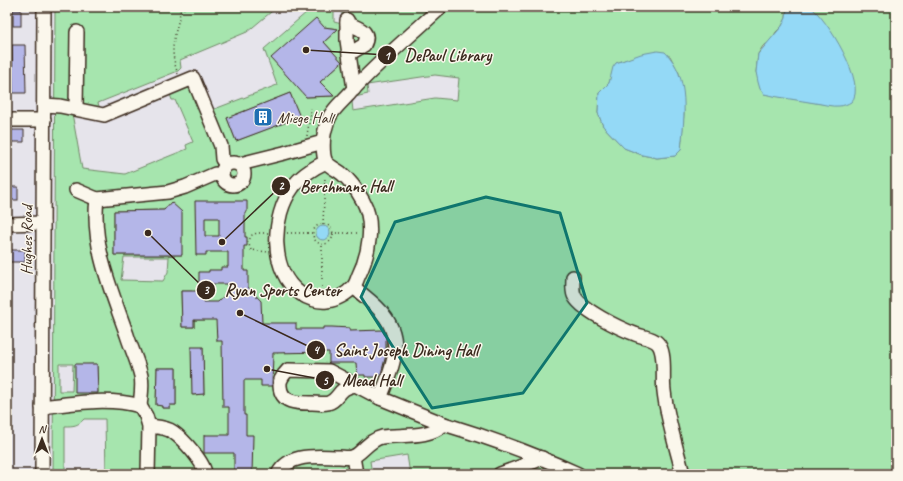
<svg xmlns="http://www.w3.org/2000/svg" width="903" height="481" font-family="Caveat,sans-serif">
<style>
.green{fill:#a6e5ae;stroke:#708866;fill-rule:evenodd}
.water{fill:#94d9f6;stroke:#7093a0}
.building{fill:#b4b6e8;stroke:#3b2a1e;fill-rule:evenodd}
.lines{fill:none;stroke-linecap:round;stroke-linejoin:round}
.minor-casing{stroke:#3b2a1e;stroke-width:16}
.path{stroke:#3b2a1e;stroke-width:1.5;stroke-dasharray:1 3;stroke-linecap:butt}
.minor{stroke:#fbf7ec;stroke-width:13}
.marked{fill:#0f766e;fill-opacity:0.2;stroke:#0f766e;stroke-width:3;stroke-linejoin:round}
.labels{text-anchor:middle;stroke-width:3;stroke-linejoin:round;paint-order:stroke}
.poi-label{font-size:16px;fill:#3b2a1e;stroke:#fbf7ec;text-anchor:start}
.street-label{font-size:16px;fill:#3b2a1e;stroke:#fbf7ec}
.leader{fill:none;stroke:#3b2a1e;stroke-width:1.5}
.callout-dot{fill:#3b2a1e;stroke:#fbf7ec;stroke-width:1.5}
.mark-label{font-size:12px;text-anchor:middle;font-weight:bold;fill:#fff}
.callout-label{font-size:17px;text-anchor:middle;font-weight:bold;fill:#3b2a1e;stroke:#fbf7ec;stroke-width:3;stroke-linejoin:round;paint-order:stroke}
</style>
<rect width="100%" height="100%" fill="#e6e4eb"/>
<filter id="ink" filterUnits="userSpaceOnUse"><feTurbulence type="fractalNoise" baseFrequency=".025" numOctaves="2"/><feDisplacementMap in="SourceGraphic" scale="8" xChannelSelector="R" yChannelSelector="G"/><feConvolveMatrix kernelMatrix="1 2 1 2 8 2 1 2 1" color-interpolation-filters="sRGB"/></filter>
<g filter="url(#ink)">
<!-- green -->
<path class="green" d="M55,7H277L247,32L180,60L181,68L178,71L98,103L104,121L72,113L82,169L125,174L187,149L186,145L193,142L175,100H172L166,84L196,72L212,110L277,85L264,49L307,12L303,7H334V22L342,24V7H377L383,10L384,7H787L786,18L782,26L776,32L770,42L763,46L758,54L756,72L764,94L823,104L813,9L810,7H896V474H410L407,455L370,461L372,474H106L105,419H84C78,426 73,426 65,426V474H53ZM324,27L338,29L324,42L342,62L320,82L333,96L306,97ZM670,56L679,73L684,113L681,150L675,156L657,158L642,155L624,148L603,126L598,113L599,93L609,83L616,63L625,60ZM435,75L459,78L457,100L435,98L353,111L352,102L355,97L368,94L367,85ZM290,93L299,117L236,141L227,118ZM164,210L181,255H114V211ZM124,257H169L168,272L163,281L121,280ZM181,291H192V296H204L205,320H194V327H182ZM203,347L204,394L193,395ZM59,364H73L72,391H59ZM97,364V365L98,392L75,365ZM157,368H176V405H170V408H162V406L156,405Z"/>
<!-- water -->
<g class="water">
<path d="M787,7H810C826,16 869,87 851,102C848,104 843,106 839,106C832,107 823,104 815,103C798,100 781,98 764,94L760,89L758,82L756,72L758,54L782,26L786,18Z"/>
<path d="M657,51L665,52C691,77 684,118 681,150L675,156L657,158L642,155L624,148L603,126L598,113L599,93L609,83L613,67L616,63L641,54Z"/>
<circle cx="323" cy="233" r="7"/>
</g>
<!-- building -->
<g class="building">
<rect x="13" y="10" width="8" height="16"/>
<polygon points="316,18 324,27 338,29 324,42 342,62 320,82 334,96 306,97 271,58"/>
<polygon points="12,45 25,45 26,93 13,93"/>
<polygon points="290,93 300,117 236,141 227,118"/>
<polygon points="10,130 24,130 24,142 7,142 7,133 10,133"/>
<rect x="7" y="187" width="11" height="13"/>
<path d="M195,201H247V212H245V237H247V246H244V271H248V287L261,301L262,323H296V329H323V327H332L350,328V331L383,330L386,337V355L381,374L379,375V377H365V375H357L356,363H329V352L273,353L272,386H261V380H244V415H246V435H253L252,474H234V453H204V435H229V407H223L222,341H217L216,320H194V327H182L181,291H204V302H218L235,284H199V272H209V270H221V267H228V252H206V255H196ZM205,218H219V236H205Z"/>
<polygon points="171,202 182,212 182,255 114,255 114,211 164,210"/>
<rect x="7" y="250" width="18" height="12"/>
<polygon points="191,347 203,347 204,394 192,395"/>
<polygon points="75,364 97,364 98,393 75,393"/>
<polygon points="157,368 176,368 176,405 170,405 170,408 162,408 162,406 156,405"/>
</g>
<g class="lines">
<!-- minor casing -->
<g class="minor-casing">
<g id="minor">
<polyline points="347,20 347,40 354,89"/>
<path d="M347,23C356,28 372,30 364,45L349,54"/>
<polyline points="44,105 60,106 104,115 193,78 221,146 222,159 226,165"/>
<polyline points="76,109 77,32"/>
<polyline points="7,120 44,120"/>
<path d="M326,162C313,168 301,175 293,187C271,216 269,272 301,294C309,299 317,302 327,301C336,300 347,294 353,287C355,285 357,280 358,277C369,255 375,223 363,201C357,190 351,181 341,173C337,170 329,166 326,162C322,155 323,137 325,130C326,125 328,120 330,116C335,107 344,100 350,93C377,63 409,37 438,10L440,7"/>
<circle cx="233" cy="174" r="11"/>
<polyline points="240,164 284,153 323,142"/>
<polyline points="76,190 97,199 168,192 185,187 215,174 222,176"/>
<path d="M97,199C91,245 112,292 127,335C131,348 138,362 141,376C143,385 141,396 140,406"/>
<polyline points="7,224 43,223"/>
<path d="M573,277C573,282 572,290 574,295C579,309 621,329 635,334C642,337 655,338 659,345C666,356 662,378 664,391C667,419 676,446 683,474"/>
<path d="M354,287C363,296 376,304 383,314C405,341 392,370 380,398L444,424"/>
<path d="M356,385C337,387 340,400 328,403C323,404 317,403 312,403C299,403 281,404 280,386C279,380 283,375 288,370L329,371L380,398"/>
<path d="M42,407C74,403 108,397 140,406L146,416L149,426L148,474"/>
<path d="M149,426C157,427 166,427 173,432C183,439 205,463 205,474"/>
<polyline points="353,457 356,474"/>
<polyline points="42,474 44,7"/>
<path d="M278,474C290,452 318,457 339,457C343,457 348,458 352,457C361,455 368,440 382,437C403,434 428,439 444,424C490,438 534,454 578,474"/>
<polyline points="500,474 533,462 542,458"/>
</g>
</g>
<!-- path -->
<g class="path">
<polyline points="181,12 185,7"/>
<path d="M178,74C167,44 177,35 181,7"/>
<path d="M307,136C308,126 311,118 311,108"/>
<polyline points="323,224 325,176"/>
<circle cx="323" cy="234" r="10"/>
<polyline points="268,233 257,233 252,235 248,242 251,250 268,252"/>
<polyline points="287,233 313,233"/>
<polyline points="332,233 360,233"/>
<polyline points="322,291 322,243"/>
</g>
<!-- minor -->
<use href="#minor" class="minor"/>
</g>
</g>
<!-- marked area -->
<path class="marked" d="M486,197L560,213L587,303L523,393L432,408L361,297L395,222Z"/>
<!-- icons -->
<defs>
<g id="building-square" transform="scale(1)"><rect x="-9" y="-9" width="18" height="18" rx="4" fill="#1f6fb2" stroke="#fbf7ec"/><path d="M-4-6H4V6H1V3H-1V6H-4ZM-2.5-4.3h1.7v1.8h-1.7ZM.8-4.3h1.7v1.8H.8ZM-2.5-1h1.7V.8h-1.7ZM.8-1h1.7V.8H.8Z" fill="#fff"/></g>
</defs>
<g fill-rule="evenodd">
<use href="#building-square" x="263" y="117"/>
</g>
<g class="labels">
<!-- poi labels -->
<g class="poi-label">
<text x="277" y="123">Miege Hall</text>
</g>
<!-- street labels -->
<g class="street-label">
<text transform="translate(26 240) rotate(-90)" y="6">Hughes Road</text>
</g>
</g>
<!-- callouts -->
<path class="leader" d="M306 50L387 55M222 242L281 186M148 233L206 290M240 313L316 350M267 369L325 380"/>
<g class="callout-dot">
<circle cx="306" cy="50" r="4"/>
<circle cx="222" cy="242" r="4"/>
<circle cx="148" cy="233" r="4"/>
<circle cx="240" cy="313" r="4"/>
<circle cx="267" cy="369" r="4"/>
<circle cx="387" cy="55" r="10"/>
<circle cx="281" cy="186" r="10"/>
<circle cx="206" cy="290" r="10"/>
<circle cx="316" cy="350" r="10"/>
<circle cx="325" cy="380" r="10"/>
</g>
<g class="mark-label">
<text x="387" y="60">1</text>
<text x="281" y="190">2</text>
<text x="206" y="294">3</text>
<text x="316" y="354">4</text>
<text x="325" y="385">5</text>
</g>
<g class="callout-label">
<text x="448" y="61">DePaul Library</text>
<text x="346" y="192">Berchmans Hall</text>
<text x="283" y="296">Ryan Sports Center</text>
<text x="406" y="356">Saint Joseph Dining Hall</text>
<text x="372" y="386">Mead Hall</text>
</g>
<!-- margin -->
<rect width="903" height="481" fill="none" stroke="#fbf7ec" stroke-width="24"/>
<rect x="12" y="12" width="879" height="457" fill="none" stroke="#3b2a1e" stroke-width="1.5" filter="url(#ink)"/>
<!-- north arrow -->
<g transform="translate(42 439)" stroke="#fbf7ec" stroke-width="3" paint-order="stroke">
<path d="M0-3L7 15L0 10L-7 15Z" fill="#3b2a1e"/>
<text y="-6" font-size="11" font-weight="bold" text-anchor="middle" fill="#3b2a1e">N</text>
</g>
</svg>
